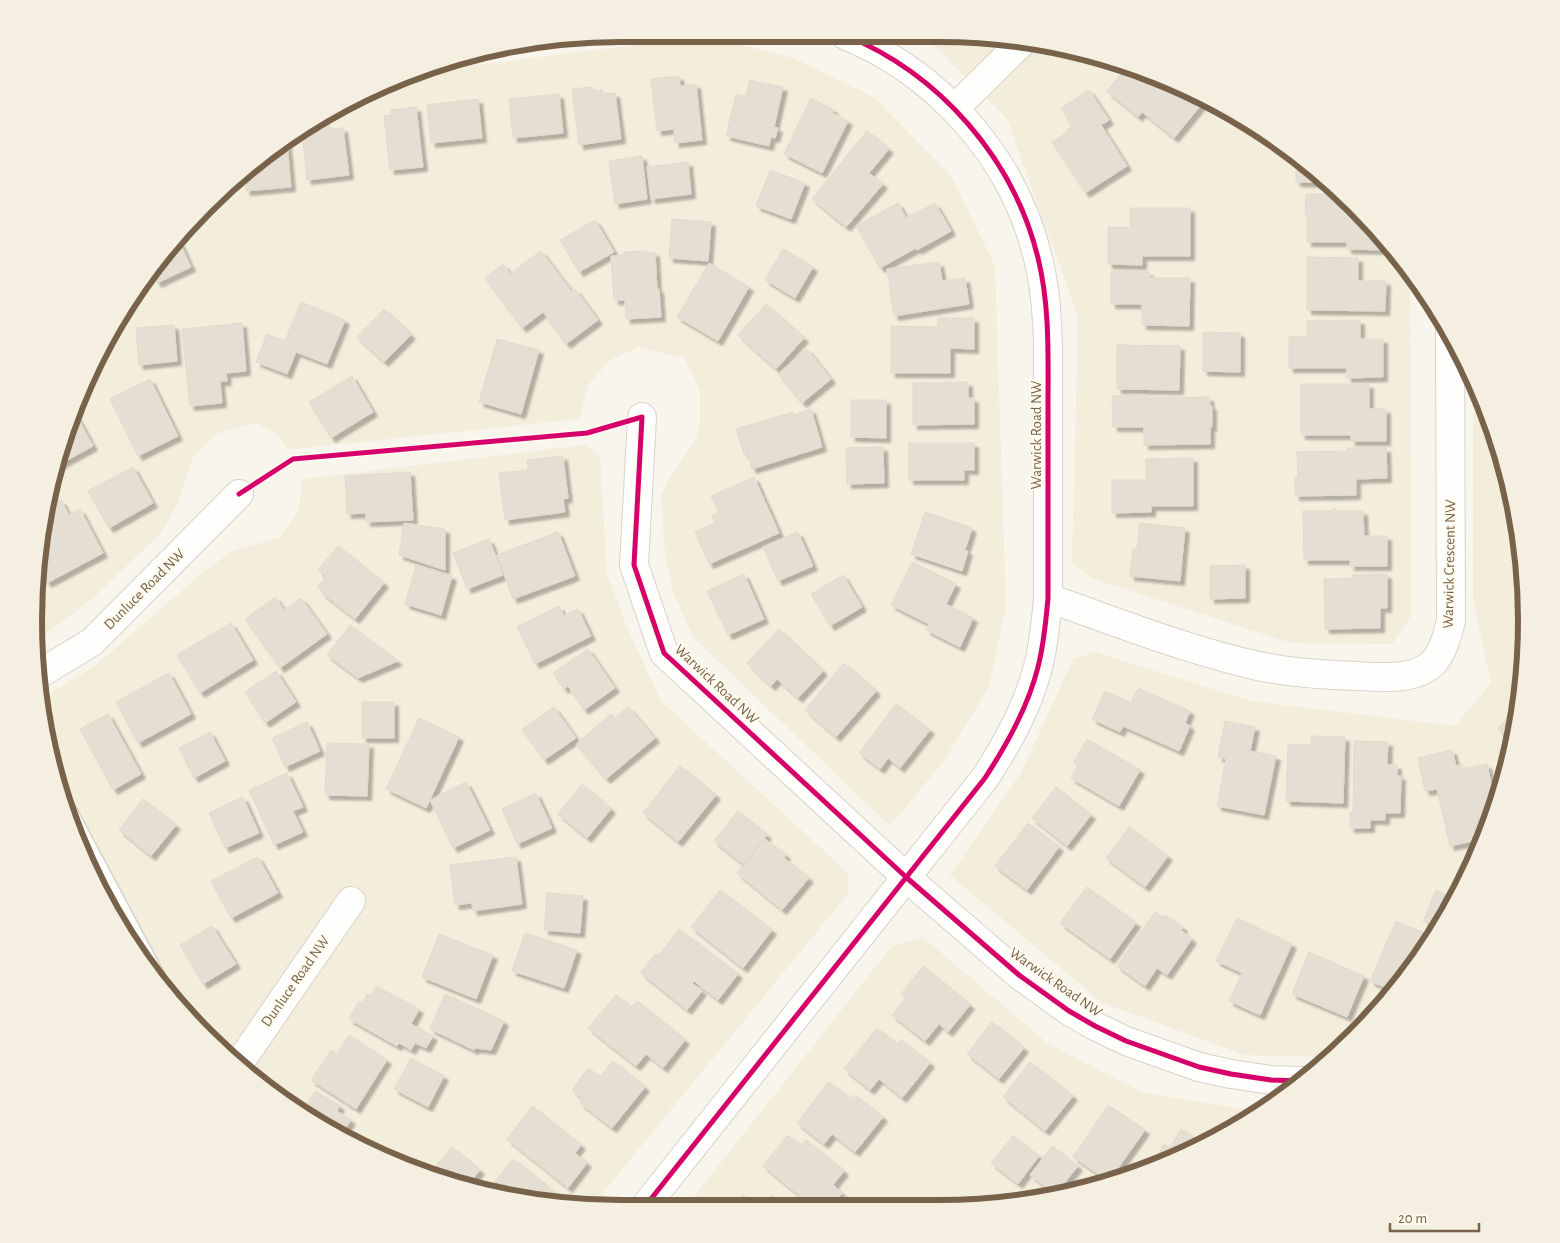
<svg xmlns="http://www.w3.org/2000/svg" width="1560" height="1243" font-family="'Alegreya Sans',sans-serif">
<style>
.residential{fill:#f3eddc}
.building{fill:#e4ded3;stroke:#e1dace;filter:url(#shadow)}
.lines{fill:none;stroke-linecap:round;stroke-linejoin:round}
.service-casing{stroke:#d7d2ca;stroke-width:18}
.minor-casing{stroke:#d7d2ca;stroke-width:30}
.service{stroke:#fefefc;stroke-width:15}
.minor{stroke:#fefefc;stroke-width:28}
.cycleway-casing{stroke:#fffbee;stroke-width:8}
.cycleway{stroke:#d6006c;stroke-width:5}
.labels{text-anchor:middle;stroke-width:4;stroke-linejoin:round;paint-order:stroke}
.street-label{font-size:15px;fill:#78624a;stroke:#fffbee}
.rim{fill:none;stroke:#78624a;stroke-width:6}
</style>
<defs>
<filter id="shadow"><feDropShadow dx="4.5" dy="4.5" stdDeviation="1" flood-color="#0004"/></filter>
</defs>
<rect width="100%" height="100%" fill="#f8f5ec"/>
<!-- residential -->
<g class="residential">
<polygon points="911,35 977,35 1128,65 1232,112 1326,179 1381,234 1410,275 1411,616 1392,644 1290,643 1091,578 1072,562 1078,316 1007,119 937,48"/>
<polygon points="704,36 793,58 874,97 951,176 995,266 1006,607 989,687 944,761 890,826 694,638 673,593 665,554 661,495 673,473 696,439 700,421 700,390 685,359 638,347 609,361 589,384 579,419 288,450 277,434 257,423 218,433 193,456 178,503 161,533 92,599 36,641 34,621 54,469 113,327 206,206 328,112 429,71"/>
<polygon points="1473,384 1495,433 1521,545 1525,660 1506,774 1466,882 1405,980 1332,1057 1244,1055 1101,1002 950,875 1021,773 1073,659 1095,652 1251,701 1455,726 1491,683 1473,600"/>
<polygon points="585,445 600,456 607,573 626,625 661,701 848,873 848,894 592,1206 507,1198 397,1165 295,1110 180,1009 112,915 54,773 44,697 96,665 208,568 235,550 279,538 299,510 302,479"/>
<polygon points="923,937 1047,1043 1142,1092 1236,1108 1262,1109 1232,1131 1091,1189 977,1208 684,1209 892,946"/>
</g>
<!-- building -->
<g class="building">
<polygon points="1128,65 1205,100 1174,138 1142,112 1138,117 1107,91"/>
<polygon points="679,76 680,86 696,84 702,140 675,143 674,129 657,131 651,79"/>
<polygon points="750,80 783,87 774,127 778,128 775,138 771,137 769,146 726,136 736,94 746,96"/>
<polygon points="592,87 593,91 602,90 603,94 615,93 621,139 579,145 572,89"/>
<polygon points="1089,90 1109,120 1101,125 1127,166 1085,193 1052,142 1069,131 1068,129 1072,126 1061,108"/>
<polygon points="559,94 563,133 513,138 509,99"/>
<polygon points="811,98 834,110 832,113 848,121 822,173 784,154"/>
<polygon points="478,99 482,138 431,143 427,105"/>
<polygon points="416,107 423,167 390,170 384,116 391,115 391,110"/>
<polygon points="320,123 321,125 329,125 329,129 343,128 349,175 307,180 302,132 313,124"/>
<polygon points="867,131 889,149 869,173 883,184 846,227 812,199"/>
<polygon points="287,144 291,187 246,191 244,177"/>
<polygon points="642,156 647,199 615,204 609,161"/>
<polygon points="1296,158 1326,179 1329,183 1296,182"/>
<polygon points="688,162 691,194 651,199 647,167"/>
<polygon points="770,170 805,183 791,219 756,206"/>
<polygon points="1306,194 1341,194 1354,207 1354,217 1363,217 1381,234 1386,242 1386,250 1347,249 1347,242 1307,242 1307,216 1305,216"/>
<polygon points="898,203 906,218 935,203 951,231 917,250 916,248 880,268 856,226"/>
<polygon points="1130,208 1190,208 1190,256 1142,256 1142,265 1108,264 1108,227 1130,228"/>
<polygon points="672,219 711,222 708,261 669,258"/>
<polygon points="595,220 614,252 579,272 560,240"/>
<polygon points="179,241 191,267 157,283 153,275"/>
<polygon points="783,249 813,267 795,298 765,280"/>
<polygon points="541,251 572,292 575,289 598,320 566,344 543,312 522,328 485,278 503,264 510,274"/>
<polygon points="646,251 646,253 655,252 657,289 659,289 661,317 626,319 625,300 614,300 611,256 624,255 624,252"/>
<polygon points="1307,257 1358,258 1358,281 1386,281 1385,311 1307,310"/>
<polygon points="939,262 942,281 965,278 969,304 894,316 887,269"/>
<polygon points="709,263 749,287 718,341 677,317"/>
<polygon points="1111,271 1149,272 1149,278 1190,278 1189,326 1142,325 1142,304 1111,304"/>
<polygon points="301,302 345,320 327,364 296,352 287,374 256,362 267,334 285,341"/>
<polygon points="766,304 804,338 776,369 738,335"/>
<polygon points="384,309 411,335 384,362 357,337"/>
<polygon points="938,318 974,318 974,349 950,348 950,373 891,373 891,326 938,327"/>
<polygon points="1360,320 1360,339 1383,339 1383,377 1347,378 1347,368 1289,368 1289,337 1307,337 1307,321"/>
<polygon points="242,323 246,371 226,373 227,381 220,381 222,403 190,406 182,329"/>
<polygon points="174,325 177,361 139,365 136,328"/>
<polygon points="1203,332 1240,333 1240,372 1203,371"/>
<polygon points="497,339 539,350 521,414 479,402"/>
<polygon points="1117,345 1180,346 1179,390 1117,389"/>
<polygon points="807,349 831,379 802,403 778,374"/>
<polygon points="352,376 373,412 331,438 309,402"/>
<polygon points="150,379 178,436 138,456 110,399"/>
<polygon points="968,382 968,398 974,398 974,424 913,425 913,383"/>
<polygon points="1301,384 1369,384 1369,409 1386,409 1386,441 1351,441 1351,435 1301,435"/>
<polygon points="1147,395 1147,398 1209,397 1210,406 1212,406 1212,427 1210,427 1210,444 1144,445 1144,427 1113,427 1112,396"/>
<polygon points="851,400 886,400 886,438 851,437"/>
<polygon points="811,409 822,447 752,469 747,453 744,454 736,429 793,412 794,415"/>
<polygon points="76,415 93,446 60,464 58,460"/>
<polygon points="909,443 974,443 974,470 964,470 964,480 909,480"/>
<polygon points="883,447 884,483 847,484 846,448"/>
<polygon points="1347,448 1386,448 1387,478 1356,479 1356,495 1295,496 1295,477 1298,477 1297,452 1347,451"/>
<polygon points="563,456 568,498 563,499 565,512 505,520 499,473 528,470 527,460"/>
<polygon points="1193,458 1193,506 1151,506 1151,512 1112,513 1112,480 1146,480 1146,459"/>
<polygon points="133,467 153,503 109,528 88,491"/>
<polygon points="410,472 413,520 366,522 366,513 347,514 345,476"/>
<polygon points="754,477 779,533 709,564 695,532 715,523 712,516 719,513 711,496"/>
<polygon points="61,500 69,515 80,509 103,553 47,583 40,572 46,528 49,527 47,523 49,507"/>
<polygon points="1333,508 1336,509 1338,511 1363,511 1364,536 1387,536 1387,566 1350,566 1350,560 1304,560 1303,511 1330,511"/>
<polygon points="925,512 972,528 965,550 968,551 962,571 911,554"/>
<polygon points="1513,513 1514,513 1521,543 1513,543"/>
<polygon points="404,523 445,529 445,570 399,555"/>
<polygon points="1140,523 1185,528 1180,581 1130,576 1133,549 1137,549"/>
<polygon points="558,532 575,576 513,599 497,555"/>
<polygon points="798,532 813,566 778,581 763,547"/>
<polygon points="489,539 503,575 467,589 453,553"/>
<polygon points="338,546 384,583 355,619 322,593 323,591 318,587 326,576 318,570"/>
<polygon points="912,562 956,584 946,604 973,618 960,647 926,630 929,624 891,605"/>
<polygon points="416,565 452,576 441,615 405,604"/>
<polygon points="1245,565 1245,598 1210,599 1210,566"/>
<polygon points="744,574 764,619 728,635 707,591"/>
<polygon points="1387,574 1387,608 1380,608 1380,628 1325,629 1324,579 1352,578 1352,575"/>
<polygon points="843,575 862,607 830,626 811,594"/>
<polygon points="275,597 284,610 301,598 327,634 280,668 245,619"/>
<polygon points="559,606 564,616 578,609 591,636 535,664 517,627"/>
<polygon points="231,623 253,660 200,693 177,655"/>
<polygon points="350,625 380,648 398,661 358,678 327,655"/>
<polygon points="779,629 823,671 798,698 777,679 771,686 747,663"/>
<polygon points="588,649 615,688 584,710 568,686 564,689 553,673"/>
<polygon points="844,663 876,691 836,737 805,710"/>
<polygon points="276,671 296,702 265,723 245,692"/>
<polygon points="169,673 191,714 138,743 116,702"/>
<polygon points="1138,688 1190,711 1185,723 1190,726 1179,751 1123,726 1120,732 1092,719 1105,691 1131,703"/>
<rect x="362" y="702" width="32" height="36"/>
<polygon points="896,704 930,730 900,768 888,758 880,769 859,753"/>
<polygon points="1517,706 1512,740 1498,729"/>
<polygon points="554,707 576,738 544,760 522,729"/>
<polygon points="628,707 655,738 606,779 576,744 611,714 615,718"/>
<polygon points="108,714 141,774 113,790 80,729"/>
<polygon points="419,718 459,737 426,808 386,789"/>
<polygon points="1225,721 1255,727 1250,751 1276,756 1264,815 1217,806 1226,759 1218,757"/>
<polygon points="307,722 320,751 285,767 272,738"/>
<polygon points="210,732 225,761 194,778 179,748"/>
<polygon points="1312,736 1345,737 1343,803 1286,801 1288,745 1311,745"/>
<polygon points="1087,739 1140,770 1119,806 1071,778 1078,765 1074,762"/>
<polygon points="1354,741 1388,742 1387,765 1397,765 1397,776 1401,776 1400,813 1385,813 1385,820 1370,820 1370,828 1350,828 1350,812 1353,812"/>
<polygon points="327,743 369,744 367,796 325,795"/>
<polygon points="1452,750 1456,766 1462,764 1463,769 1487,764 1495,803 1482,839 1450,846 1437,789 1425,791 1418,758"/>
<polygon points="680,766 716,795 678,842 643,813"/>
<polygon points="287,773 303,807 293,811 303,832 274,845 249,790"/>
<polygon points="466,782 490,830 453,848 430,800"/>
<polygon points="582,784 611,809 587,838 558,814"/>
<polygon points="1056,787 1091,815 1067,846 1032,818"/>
<polygon points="536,793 552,828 517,844 502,809"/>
<polygon points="243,797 259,833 225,848 209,813"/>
<polygon points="143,799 176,825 151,856 119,830"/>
<polygon points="738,811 767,835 743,864 714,841"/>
<polygon points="1028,823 1059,847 1027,890 995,866"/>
<polygon points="1129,827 1168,856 1145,887 1106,858"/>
<polygon points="765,839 786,855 784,858 809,878 782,910 737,873"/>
<polygon points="258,857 278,893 231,918 211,881"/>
<polygon points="516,857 522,904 473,911 472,903 455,905 450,865"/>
<polygon points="1087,887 1136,923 1110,959 1060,923"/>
<polygon points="720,890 772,930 743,968 691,927"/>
<polygon points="1436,890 1455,899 1437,927 1423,921"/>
<polygon points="547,893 583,896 580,933 544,930"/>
<polygon points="1155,912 1163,918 1165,915 1183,927 1181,930 1192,939 1167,975 1157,968 1145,986 1117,966"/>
<polygon points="1237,918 1292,944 1260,1015 1229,1001 1242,973 1216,961"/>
<polygon points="1396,921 1432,936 1405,980 1394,991 1370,981"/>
<polygon points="212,926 236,964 203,984 180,945"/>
<polygon points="679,929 738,974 718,1000 694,981 692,983 702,991 687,1010 641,973 656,953 659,955"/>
<polygon points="525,933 577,950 564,988 512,971"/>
<polygon points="439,934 493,955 476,999 422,977"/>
<polygon points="1309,952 1364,976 1347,1017 1292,994"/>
<polygon points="923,966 970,1005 948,1032 939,1024 925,1041 892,1015 906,998 901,994"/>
<polygon points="376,986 419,1009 411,1024 433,1036 426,1048 415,1043 411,1050 399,1043 397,1046 349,1019 359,1001 362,1003 367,994 371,996"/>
<polygon points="445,994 504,1021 491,1050 475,1048 474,1050 430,1029"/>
<polygon points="616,995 631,1007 637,1001 685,1040 663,1068 646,1054 636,1066 588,1028"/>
<polygon points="992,1022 1024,1048 999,1079 967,1054"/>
<polygon points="877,1028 897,1044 901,1040 930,1063 902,1098 879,1079 870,1090 844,1069"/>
<polygon points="349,1035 387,1060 356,1109 311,1080 331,1050 337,1054"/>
<polygon points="411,1058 444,1076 428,1107 394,1089"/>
<polygon points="613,1061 645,1087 612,1128 580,1103 583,1099 572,1090 588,1068 600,1077"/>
<polygon points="1030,1062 1073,1096 1045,1131 1003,1097"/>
<polygon points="828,1082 851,1099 855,1095 883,1117 855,1152 832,1134 824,1144 797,1123"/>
<polygon points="315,1091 340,1106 337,1111 351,1120 341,1135 296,1111 301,1102 306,1105"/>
<polygon points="1108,1105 1145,1130 1109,1181 1073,1157"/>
<polygon points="532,1106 581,1145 575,1153 587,1163 568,1188 507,1139"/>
<polygon points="1181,1129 1203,1143 1153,1164 1164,1144 1170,1147"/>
<polygon points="788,1135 801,1146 806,1140 844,1171 833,1185 842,1193 830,1208 816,1209 763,1166"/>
<polygon points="1013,1136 1039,1156 1018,1184 991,1163"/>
<polygon points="1052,1146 1078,1166 1055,1195 1030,1175"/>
<polygon points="452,1147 480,1170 467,1186 429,1174"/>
<polygon points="513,1159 561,1197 556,1203 507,1198 487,1192"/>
<polygon points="743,1195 761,1209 732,1209"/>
<polygon points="772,1195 789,1209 761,1209"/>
</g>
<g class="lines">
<!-- service casing -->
<g class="service-casing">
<polyline id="service" points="69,811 158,978"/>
</g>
<!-- minor casing -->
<g class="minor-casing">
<g id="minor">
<polyline points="955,108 1020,44"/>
<polyline points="642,417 634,565 664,653 907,878 1019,975 1069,1011 1095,1026 1126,1041 1199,1067 1231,1074 1271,1080 1302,1081"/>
<path d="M1048,598C1117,622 1187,650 1258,666C1291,673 1323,675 1357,676C1380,677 1415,681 1433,663C1443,652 1447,636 1451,621L1450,333"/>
<polyline points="41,673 92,642 239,494"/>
<polyline points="240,1062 351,901"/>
<path d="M643,1209L985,778C1007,744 1028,707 1038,667C1044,644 1046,621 1048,598C1048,534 1048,470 1048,405C1048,357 1050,306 1038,258C1014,159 940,74 845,35"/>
</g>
</g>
<!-- service -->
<use href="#service" class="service"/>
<!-- minor -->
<use href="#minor" class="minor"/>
<!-- cycleway casing -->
<g class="cycleway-casing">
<g id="cycleway">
<polyline points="239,494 293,459 587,433 642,417 634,565 664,653 907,878 1019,975 1069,1011 1095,1026 1126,1041 1199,1067 1231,1074 1271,1080 1302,1081"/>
<path d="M643,1209L985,778C1007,744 1028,707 1038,667C1044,644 1046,621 1048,598C1048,534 1048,470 1048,405C1048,357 1050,306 1038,258C1014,159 940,74 845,35"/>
</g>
</g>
<!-- cycleway -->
<use href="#cycleway" class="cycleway"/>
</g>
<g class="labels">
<!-- street labels -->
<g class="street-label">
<text transform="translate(1036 435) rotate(-90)" y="5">Warwick Road NW</text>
<text transform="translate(1449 564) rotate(-89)" y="5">Warwick Crescent NW</text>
<text transform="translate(144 589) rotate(-45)" y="5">Dunluce Road NW</text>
<text transform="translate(717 684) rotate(43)" y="5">Warwick Road NW</text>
<text transform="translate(295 981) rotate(-55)" y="5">Dunluce Road NW</text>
<text transform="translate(1056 982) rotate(35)" y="5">Warwick Road NW</text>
</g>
</g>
<!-- crop -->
<path d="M0 0H1560V1243H0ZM621 42H939A579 579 0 0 1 1518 621V621A579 579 0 0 1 939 1200H621A579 579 0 0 1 42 621V621A579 579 0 0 1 621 42Z" fill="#f4efe1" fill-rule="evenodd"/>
<path class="rim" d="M621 42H939A579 579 0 0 1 1518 621V621A579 579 0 0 1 939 1200H621A579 579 0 0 1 42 621V621A579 579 0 0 1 621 42Z"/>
<!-- scale -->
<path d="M1390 1223v8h89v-8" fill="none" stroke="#78624a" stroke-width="2.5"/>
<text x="1398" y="1223" font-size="15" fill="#78624a" stroke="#fffbee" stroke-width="4" paint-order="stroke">20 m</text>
</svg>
